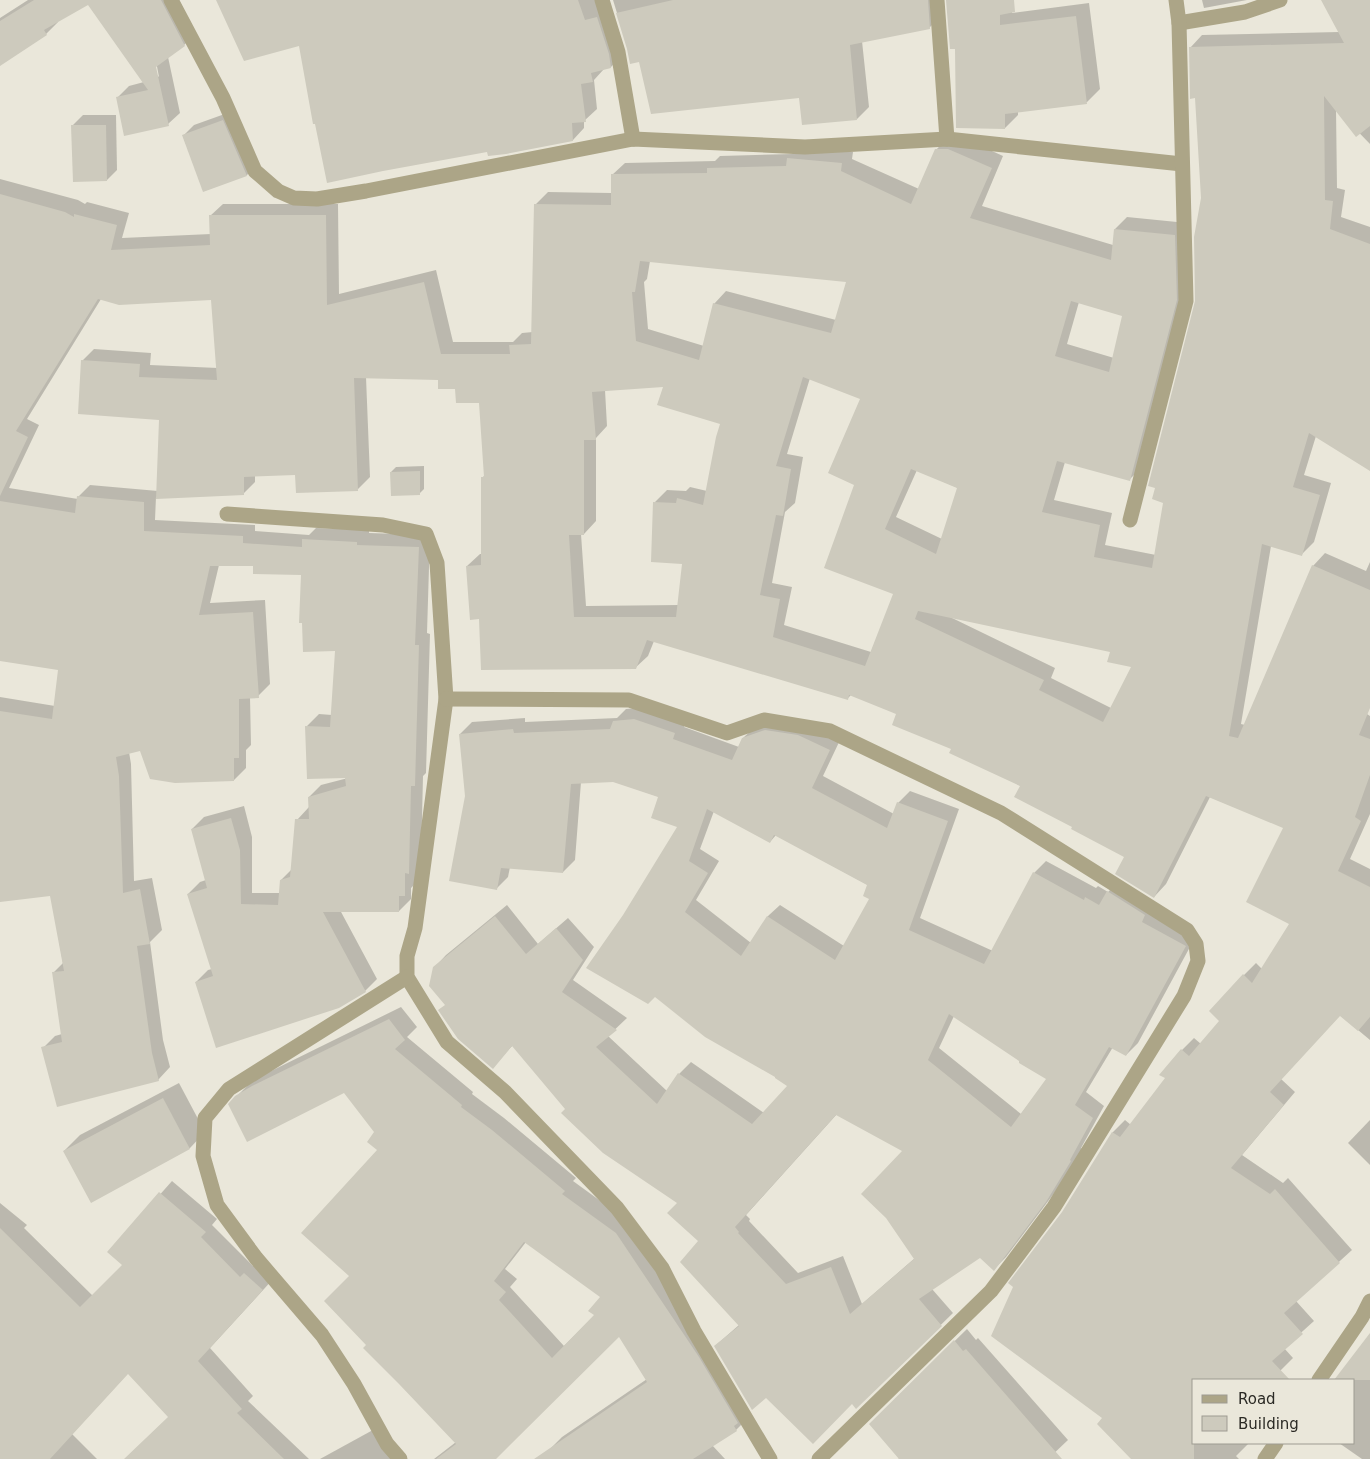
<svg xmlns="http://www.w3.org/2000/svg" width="1370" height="1459" font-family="'DejaVu Sans',sans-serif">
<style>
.shadow{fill:#0003;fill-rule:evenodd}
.building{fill:#cdcabd;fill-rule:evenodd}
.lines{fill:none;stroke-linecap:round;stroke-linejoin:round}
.minor{stroke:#aca587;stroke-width:15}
</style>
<rect width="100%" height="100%" fill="#eae7da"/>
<!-- shadow -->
<g class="shadow">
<path d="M28,0H179L196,33L184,45L168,57L180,113L168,124L117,98L129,86L144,82L88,3L57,21L58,22L46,34L0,53V18ZM156,61L159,77L156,74Z"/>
<polygon points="218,0 607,0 622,55 611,67 604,69 594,80 597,109 584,121 584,128 573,140 488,150"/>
<polygon points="613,0 940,0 941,16 929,28 862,41 869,107 857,119 800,96 639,60 628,49"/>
<polygon points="947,0 1013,0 1012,13 1089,3 1100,89 1087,102 1018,111 1018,115 1005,128 957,47"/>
<polygon points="1202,0 1247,0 1204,8"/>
<path d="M1322,0H1370V144L1336,109L1337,188L1345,190L1341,217L1370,227V470L1316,436L1304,475L1331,483L1314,542L1302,554L1271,546L1241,724L1245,725L1280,658L1370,716V814L1350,859L1370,869V1040L1340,1015L1281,1079L1295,1092L1242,1155L1283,1183L1288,1178L1352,1250L1296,1301L1314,1321L1284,1348L1293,1358L1271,1380H1194V1443H1249L1236,1456L1239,1459H1132L1063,1213L1113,1132L1125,1120L1131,1125L1167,1078L1182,1050L1194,1038L1201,1044L1221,1021L1244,975L1256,963L1262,969L1291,924L1284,827L1210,797L1166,884L1154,897L1126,856L1074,826L1021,786L953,749L898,713L851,695L848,698L654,641L648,656L635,668L480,618L467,566L480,554H482V478L485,475L480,402L439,379L366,377L370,477L358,489L296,474L255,475V482L243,494L156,497L155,520L255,525V531L309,535L316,528L369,530V533L430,535L427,633L430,634L426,773L423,776L421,861L416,883L411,888V899L399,911L340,910L377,979L365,991L339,1007L196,982L208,970L212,969L188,894L200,882L206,880L192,829L204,817L244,806L252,837V893H280L281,880L292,869L297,820L309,807V797L321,785L348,778L307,726L319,714L332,715L337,650L302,574L254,565H219L210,603L265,600L270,684L258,696L250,697L251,745L246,750V768L234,780L141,749L129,752L131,764L134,881L152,878L162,930L150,942L163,1040L170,1067L158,1080L43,1048L55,1036L62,1034L53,973L63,963L51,895L0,900V697L55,706L59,669L0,660V179L78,200L85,204L87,202L129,213L122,238L211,234L210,216L223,204H338L339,294L436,270L453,342H513L522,333L533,332L536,204L548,192L612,193V175L625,163L715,161L720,156L792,154L800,146L853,152L852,159L919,189L936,150L948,137H961L1003,156L982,206L1113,245L1115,229L1127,217L1187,223L1188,287L1142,467L1130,479L1065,462L1054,500L1112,513L1105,545L1156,555L1197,301L1202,198L1196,97L1190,48L1202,35L1339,32ZM650,261L847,281L836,320L726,291L714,304L704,346L648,329L644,282L647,279ZM101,299H212L218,368L150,365L151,353L94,349L82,361L160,419L158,491L90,485L78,497V499L9,488L39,425L27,419ZM1079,302L1124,315L1114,358L1067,344ZM810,378L862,398L856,484L895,593L871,652L784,625L792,587L772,583L785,512L795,503L803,457L787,454ZM664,385L722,423L707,491L690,487L686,491L667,490L655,502L684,562L679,605L586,606L581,534H584L596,521V438L607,426L605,390ZM917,470L958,488L942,539L896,517ZM948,616L1111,651L1133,666L1111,708L1051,678L1055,668Z"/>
<polygon points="233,111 257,165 247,175 204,191 183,136 194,125"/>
<polygon points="83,115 116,115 117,170 107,180 72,126"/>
<polygon points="424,466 424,489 419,494 391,472 396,467"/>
<polygon points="1325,553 1366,571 1370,562 1370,694 1313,566"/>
<path d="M647,707L686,721L684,727L739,747L743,738L756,726L841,738L823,776L894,814L898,803L910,791L959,809L920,918L993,951L1034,873L1046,861L1096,888L1098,886L1108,892L1120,880L1197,934L1138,1043L1126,1055L1113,1047L1086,1092L1104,1106L1081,1148L1082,1149L1058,1188L1006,1257L994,1269L980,1256L932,1289L953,1313L856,1408L852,1402L715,1346L739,1325L699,1241L679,1203L566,1109L513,1045L492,1067L446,1004L434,968L446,955L507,905L538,944L568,918L594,947L573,980L627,1018L608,1036L667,1091L679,1074L691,1062L764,1113L789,1085L655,996L625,915L679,826L660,797L613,781L581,782L575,860L563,872L510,867L508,877L496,889L466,796L460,734L472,722L525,718V722L617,718L626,709ZM714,811L770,842L776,835L868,885L871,898L844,946L780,905L768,916L751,943L696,900L719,861L700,849ZM954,1016L1048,1078L1021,1114L939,1048ZM837,1114L904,1151L915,1258L862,1304L843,1256L798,1273L749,1221L750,1219L746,1215Z"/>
<path d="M401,1007L417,1027L407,1037L473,1092L472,1094L504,1118L576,1178L573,1181L628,1221L748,1418L736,1430L712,1445L725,1459H559L550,1449L562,1437L647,1379L619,1335L495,1459H434L456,1442L368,1345L350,1276L378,1150L376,1132L345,1092L236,1097L249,1084L265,1074ZM526,1242L602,1296L595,1315L564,1346L510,1287L517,1279L505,1269Z"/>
<polygon points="179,1083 205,1132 190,1148 91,1201 64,1151 80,1135"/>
<polygon points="1370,1120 1370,1165 1348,1143"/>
<polygon points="172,1181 217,1219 212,1225 253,1266 256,1262 274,1278 210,1348 253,1396 248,1401 309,1459 125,1459 169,1417 129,1372 72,1434 97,1459 0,1459 0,1203 27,1225 24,1228 93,1296 124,1265 109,1252"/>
<polygon points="967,1329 976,1340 978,1338 1068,1440 1048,1459 898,1459 900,1458 870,1424"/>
<polygon points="1370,1336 1370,1459 1362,1459 1339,1443 1354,1443 1354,1380 1337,1380"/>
<polygon points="382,1425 401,1459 320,1459"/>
</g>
<!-- building -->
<g class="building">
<polygon points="34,0 161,0 185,46 156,67 169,126 124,136 116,97 148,90 88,5 44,30 47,35 0,66 0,21"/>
<polygon points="216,0 578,0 585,20 597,17 609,54 611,68 591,73 593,82 581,84 586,122 572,123 573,141 506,154 488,156 487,152 383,171 327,183 315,124 313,124 299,46 244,61"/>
<polygon points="673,0 928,0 930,29 850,45 857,120 802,125 799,98 651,114 639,62 630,64 627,49 616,13"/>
<polygon points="946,0 1014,0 1015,12 1000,15 1000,25 1076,16 1087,104 1005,114 1005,129 956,128 955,49 950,49"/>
<path d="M1321,0H1370V126L1356,137L1324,96L1325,200L1333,201L1330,229L1370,244V471L1309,433L1293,487L1320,495L1302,556L1262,544L1229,736L1238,738L1312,565L1370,590V708L1359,735L1370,739V775L1355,817L1361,821L1338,871L1370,887V1017L1358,1031L1340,1016L1270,1092L1284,1105L1231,1168L1270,1194L1275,1189L1340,1263L1284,1313L1303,1334L1272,1361L1290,1380H1194V1459H1131L1097,1424L1102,1418L991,1336L1013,1287L1008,1283L1062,1212L1112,1132L1120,1137L1165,1078L1159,1075L1181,1049L1189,1056L1219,1021L1209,1011L1243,974L1252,983L1289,924L1246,902L1283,828L1206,796L1154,898L1115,874L1124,857L1071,829L1072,827L1014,797L1020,786L949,753L951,749L892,725L896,714L849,695L848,700L647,640L636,669L481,670L479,619L470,620L466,566L481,565V477H484L479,403H456L455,389H438V380L354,378L358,491L296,493L295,475L244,477V495L156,499L159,420L78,414L81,360L140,364L139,377L217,380L211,300L119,305L98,299L16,431L28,437L0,496V194L65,212L74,217V214L117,225L111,250L210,245L209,215H326L327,305L424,282L441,354H510L509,345L531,344L534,204L611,205V174L707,173V168L786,166L787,158L842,163L841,171L911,204L935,149H948L992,168L970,218L1111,260L1114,229L1175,235L1177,300L1130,481L1057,461L1042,512L1100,525L1094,557L1152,568L1163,503L1152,499L1155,488L1148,486L1195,301L1194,237L1201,198L1195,98L1190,99L1189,47L1344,43ZM640,261L846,282L831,333L713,303L699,360L636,341L632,292H635ZM1071,301L1122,316L1109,372L1055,356ZM803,377L860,399L828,473L854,485L824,568L893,594L865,666L773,637L780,599L760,595L776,515L783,516L791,469L776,466ZM663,387L657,405L720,424L716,437L703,505L677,498L676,503L653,502L651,562L682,564L676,617H574L569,535H584V440H596L592,392ZM911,469L957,488L936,554L885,529ZM918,611L1110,652L1107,662L1131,667L1103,722L1039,690L1044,680L915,619Z"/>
<polygon points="223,120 247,176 203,192 182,135"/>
<polygon points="71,125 106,125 107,181 73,182"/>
<polygon points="420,471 420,495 391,496 390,472"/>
<polygon points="77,496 144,502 144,531 243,536 243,543 302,547 302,539 357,542 357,545 419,547 415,645 419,645 415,786 411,786 409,874 405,873 405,896 399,896 399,912 323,912 366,992 339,1008 216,1048 195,982 213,976 187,894 207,888 191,829 231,818 240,850 241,904 278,905 280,880 290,877 295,819 309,819 308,797 346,786 345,778 307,779 305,726 330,727 335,651 303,652 302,623 299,623 301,575 253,574 253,566 210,566 199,615 253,612 259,698 239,699 239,758 234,758 234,781 175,783 150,779 140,751 116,757 119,776 123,893 140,889 150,944 137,946 152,1053 159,1081 57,1107 41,1047 62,1042 52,972 64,971 50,896 0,902 0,711 52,719 58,670 0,661 0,501 75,513"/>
<path d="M634,719L675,733L673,739L732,760L742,738L765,730L798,735L830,750L812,788L887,828L897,802L948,821L909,930L984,964L1033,872L1084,900L1085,897L1099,905L1107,891L1145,915L1142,922L1186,946L1126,1056L1109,1047L1075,1105L1093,1118L1070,1160L1071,1161L1046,1202L994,1271L980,1258L919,1299L942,1326L856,1409L852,1404L813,1444L766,1398L752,1410L714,1346L739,1326L680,1262L698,1241L667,1213L677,1203L603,1153L561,1113L565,1109L512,1046L493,1069L458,1039L438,1010L445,1005L429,986L433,967L495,916L526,954L556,928L583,960L562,992L617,1030L596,1047L657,1104L678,1073L752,1124L787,1086L775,1078V1077L705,1037L655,997L648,1004L586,968L623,915L677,827L651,818L658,797L613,782L571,784L563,873L501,868L497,890L449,881L465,796L459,734L513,729L514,733L610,729L613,721ZM707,809L770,843L774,835L867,885L863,896L869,899L835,960L767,916L741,956L685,912L708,873L689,861ZM949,1014L1019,1061V1063L1046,1079L1011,1127L928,1060ZM836,1115L902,1151L861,1194L886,1218L914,1259L850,1314L831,1267L786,1284L738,1233L739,1232L735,1227Z"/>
<path d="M389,1019L405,1040L395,1049L462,1105L461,1107L492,1130L565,1191L562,1194L616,1233L699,1357L738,1423L734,1426L737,1431L693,1459H534L647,1382L619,1337L496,1459H436L456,1444L399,1384L363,1348L366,1345L324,1301L349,1276L301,1233L377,1150L367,1142L374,1132L344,1093L247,1142L228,1104L235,1096L252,1086ZM524,1242L600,1297L588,1311L594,1315L552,1358L499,1300L506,1292L494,1281Z"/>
<polygon points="163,1098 190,1149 91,1203 63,1151"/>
<polygon points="159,1192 206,1232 201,1237 240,1277 244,1273 263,1290 198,1361 242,1409 237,1413 284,1459 124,1459 168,1417 128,1374 50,1459 0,1459 0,1228 80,1307 122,1265 107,1252"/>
<polygon points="1370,1333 1370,1380 1334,1380"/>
<polygon points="954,1340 963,1351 966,1349 1062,1459 899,1459 869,1424"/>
</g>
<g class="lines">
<!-- minor -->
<g class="minor">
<polyline points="171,0 223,98 255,171 278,191 294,198 317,199 366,191 633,139 805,147 947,139 1182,164"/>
<polyline points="602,0 618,52 633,139"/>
<polyline points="937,0 947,139"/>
<polyline points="1179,23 1245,12 1280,0"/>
<polyline points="227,514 383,525 426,534 437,563 446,699 415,928 407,956 407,977 447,1042 505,1092 617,1208 662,1268 694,1331 770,1459"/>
<polyline points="1130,520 1186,301 1179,23 1176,0"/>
<polyline points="446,699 629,700 727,733 764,720 830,731 1001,813 1187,930 1196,944 1198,961 1184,996 1054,1207 991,1291 819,1459"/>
<polyline points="1319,1380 1362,1317 1370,1301"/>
<polyline points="400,1459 387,1444 354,1384 322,1335 256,1258 217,1205 203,1156 205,1118 229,1089 407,977"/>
<polyline points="1265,1459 1276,1443"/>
</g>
</g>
<!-- legend -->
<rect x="1192" y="1379" width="162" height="65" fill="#eae7da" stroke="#9e9b92"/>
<rect x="1202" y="1395" width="25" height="8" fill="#aca587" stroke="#9e9b92"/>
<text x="1238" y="1404" font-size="15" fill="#2b2a25">Road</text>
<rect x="1202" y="1416" width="25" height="15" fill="#cdcabd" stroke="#9e9b92"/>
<text x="1238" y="1429" font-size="15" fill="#2b2a25">Building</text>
</svg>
